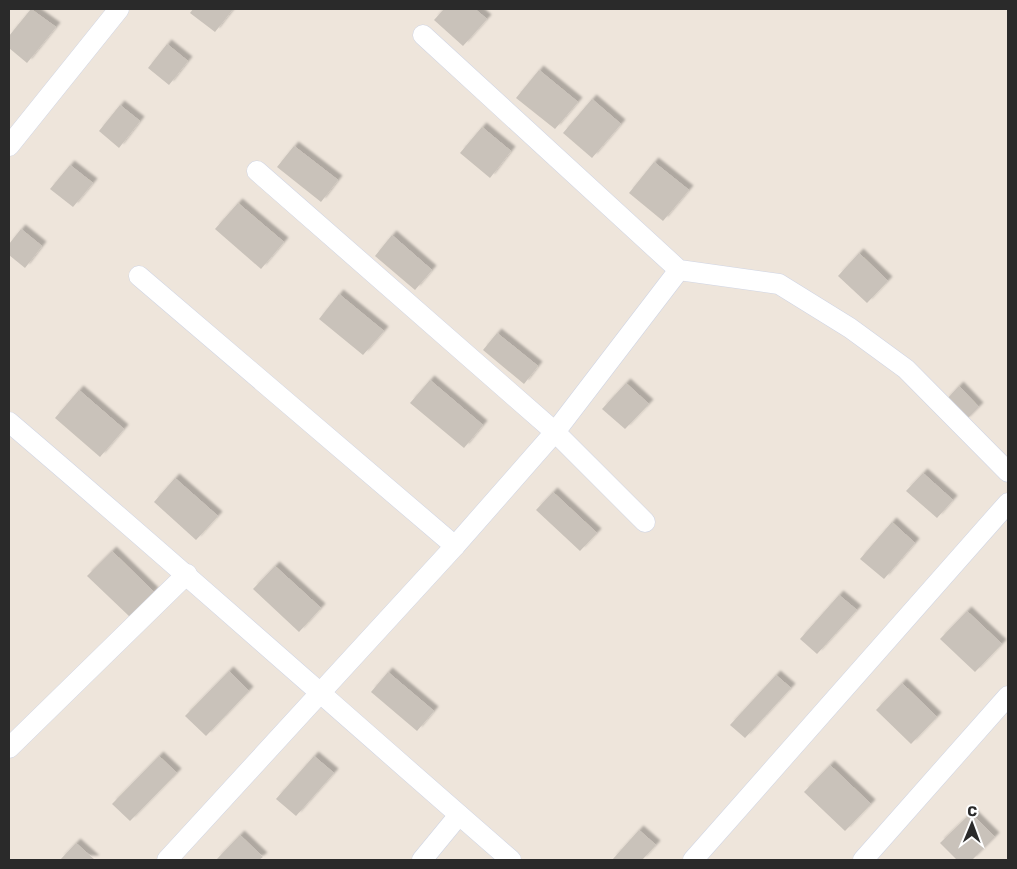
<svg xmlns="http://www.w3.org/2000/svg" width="1017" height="869" font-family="Rubik,sans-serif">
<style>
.building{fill:#c9c2ba;filter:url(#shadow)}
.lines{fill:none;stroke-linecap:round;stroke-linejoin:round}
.minor-casing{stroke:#d0d5e4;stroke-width:21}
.minor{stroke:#fff;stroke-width:20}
</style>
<defs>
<filter id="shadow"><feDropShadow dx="4.5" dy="-4.5" stdDeviation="1" flood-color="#0004"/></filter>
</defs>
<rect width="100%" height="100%" fill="#eee5db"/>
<!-- building -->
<g class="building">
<polygon points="31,9 56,27 27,63 9,48 9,36"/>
<polygon points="193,9 233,9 215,32 190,13"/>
<polygon points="444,9 475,9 487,19 463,46 434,20"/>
<polygon points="167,44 188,61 169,85 148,68"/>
<polygon points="539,70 578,102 555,129 516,98"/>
<polygon points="592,99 621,124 592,158 563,133"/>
<polygon points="120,105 140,121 119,148 99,131"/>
<polygon points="482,127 511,151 490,178 460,153"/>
<polygon points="294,146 338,180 321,202 277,167"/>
<polygon points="654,162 689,190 663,221 629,193"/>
<polygon points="70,165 93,183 73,207 50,189"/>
<polygon points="238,203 284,242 261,269 215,229"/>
<polygon points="21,229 42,246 25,268 9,255 9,244"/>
<polygon points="392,235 432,270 415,290 375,256"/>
<polygon points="859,253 888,281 867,303 838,276"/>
<polygon points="339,294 384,331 363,355 319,319"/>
<polygon points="497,333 538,366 524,384 483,350"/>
<polygon points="430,380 483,425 464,448 410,403"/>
<polygon points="626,383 649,404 625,429 602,409"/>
<polygon points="959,386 979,407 965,421 945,401"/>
<polygon points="79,390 124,429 100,457 55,418"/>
<polygon points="923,473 953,500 937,518 906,491"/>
<polygon points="175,478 218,516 196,540 154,502"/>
<polygon points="553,492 597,533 580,551 536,510"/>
<polygon points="892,522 915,543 884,579 860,559"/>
<polygon points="112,551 154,592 130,617 87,576"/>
<polygon points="275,566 321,608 299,632 253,589"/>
<polygon points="839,595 857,610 817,654 800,639"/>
<polygon points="967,611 1002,644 975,672 940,639"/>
<polygon points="229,671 249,691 206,736 185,716"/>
<polygon points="388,672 434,711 417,731 371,692"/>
<polygon points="776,675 791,688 745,738 730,725"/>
<polygon points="902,683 937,717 911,744 876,710"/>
<polygon points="159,756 177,773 130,821 112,804"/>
<polygon points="314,756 334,773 296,816 276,799"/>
<polygon points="830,765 871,804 845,831 804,792"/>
<polygon points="971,813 995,837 972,860 957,860 940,843"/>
<polygon points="639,830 656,845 642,860 612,860"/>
<polygon points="240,835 263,857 259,860 216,860"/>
<polygon points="76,843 95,860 60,860"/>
</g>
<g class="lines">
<!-- minor casing -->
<g class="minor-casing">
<g id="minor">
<polyline points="423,35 679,270 779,284 850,328 906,369 1008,472"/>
<polyline points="9,146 119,9"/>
<polyline points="257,171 555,432 645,522"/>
<polyline points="139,276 455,546"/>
<path d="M9,422C178,566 343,714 511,860"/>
<polyline points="9,748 187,574"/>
<polyline points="167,860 455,546 555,432 679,270"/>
<polyline points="422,860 459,815"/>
<polyline points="693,860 1008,503"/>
<polyline points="863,860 1008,696"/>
</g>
</g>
<!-- minor -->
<use href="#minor" class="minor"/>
</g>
<!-- border -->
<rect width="1017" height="869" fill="none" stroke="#2a2a2a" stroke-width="20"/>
<!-- north arrow -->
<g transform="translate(972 824) rotate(1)" stroke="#ffffff" stroke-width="4" paint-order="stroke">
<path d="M0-4L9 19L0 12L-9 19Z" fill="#2a2a2a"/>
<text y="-8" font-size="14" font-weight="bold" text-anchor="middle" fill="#2a2a2a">С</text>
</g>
</svg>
